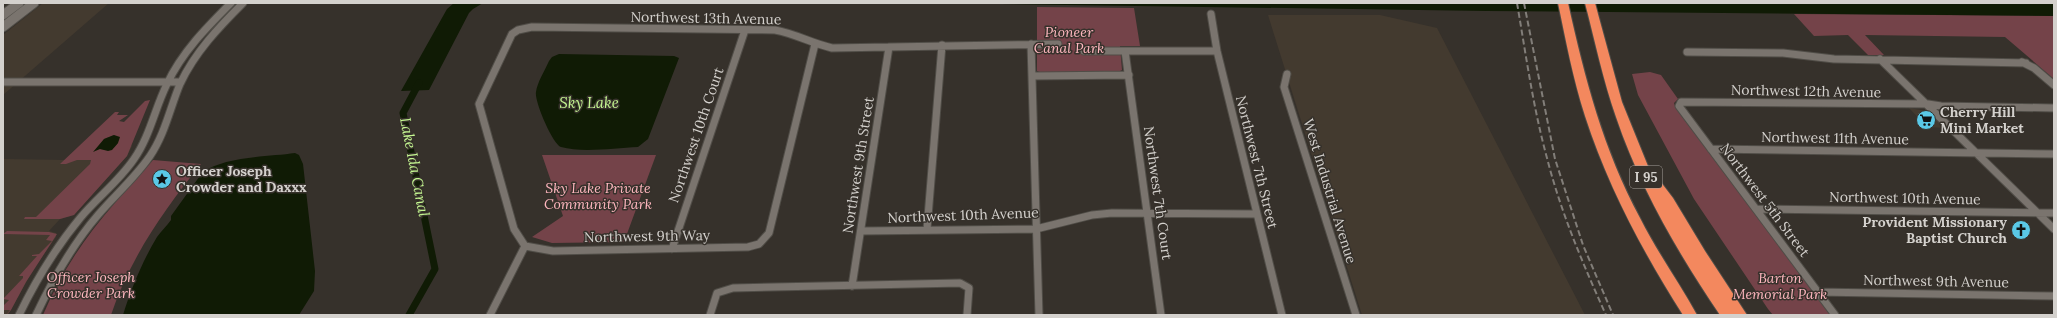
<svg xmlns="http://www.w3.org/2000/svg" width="2057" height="318" font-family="Lora,serif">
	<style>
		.built { fill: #433a2f }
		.green { fill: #744349; fill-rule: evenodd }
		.water { fill: #101b05 }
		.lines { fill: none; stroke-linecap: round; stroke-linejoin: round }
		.canal { stroke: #101b05; stroke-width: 7 }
		.street-casing { stroke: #504d47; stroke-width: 9 }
		.secondary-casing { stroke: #504d47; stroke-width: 11 }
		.highway-casing { stroke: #504d47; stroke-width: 2 }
		.street { stroke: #7a746e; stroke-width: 7 }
		.secondary { stroke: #7a746e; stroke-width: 9 }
		.highway { fill: #f3885e; fill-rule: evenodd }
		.rail { stroke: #827e79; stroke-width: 2; stroke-dasharray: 6 3; stroke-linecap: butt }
		.labels { text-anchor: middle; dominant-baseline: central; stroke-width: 3; stroke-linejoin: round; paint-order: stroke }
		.shield { fill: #36312b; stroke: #a5a19c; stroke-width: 1 }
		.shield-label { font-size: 13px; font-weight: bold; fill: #d4d1cd }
		.street-label { font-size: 14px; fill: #d4d1cd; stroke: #36312b }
		.park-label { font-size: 14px; font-style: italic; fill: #ffb7bf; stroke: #36312b }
		.poi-label { font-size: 14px; font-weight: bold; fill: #d4d1cd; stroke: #36312b; text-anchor: start }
		.water-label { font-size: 15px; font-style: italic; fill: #c4f691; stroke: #36312b }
	</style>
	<rect width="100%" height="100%" fill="#36312b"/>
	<path class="built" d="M43,3H109L3,95V35Z
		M1268,15H1380L1437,28L1585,315H1362Z
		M1909,108L1927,111L1945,128L1927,127Z
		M102,125L132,146L127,156L74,215L60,219L49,231L56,233V237L34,268L8,315H3V159L67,160Z"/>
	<path class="green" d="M1037,7L1134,8L1140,46H1120L1122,70L1118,72L1042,73L1037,71Z
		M1794,14L2054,16V79L2005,37L1865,35L1884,55H1868L1848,35L1814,36Z
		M1650,72L1661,75L1678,99L1674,103L1675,106L1830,315H1773L1768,309L1694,199L1638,95L1632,74Z
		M150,100L127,156L74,215L60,219H24L25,217H36L90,164L91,160H77L66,164H60L115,112H119L117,115H128L119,121L124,122L145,101ZM114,135L118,143C112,151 109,150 100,149L104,139Z
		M542,155H656L624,242L552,243L532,237L563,216Z
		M153,160L201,164C164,210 130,258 111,315H43C60,274 85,237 114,204C126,189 141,175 153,160Z
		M7,231L49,232L57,234L26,282L11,310L6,315L10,310H3V306L9,300L3,299L23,278V276H16H19L37,256H32V255L39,254L52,241L46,240L50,235L3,234Z"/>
	<path class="water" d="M454,3H483L473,9L469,13L429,90L401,91L447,9Z
		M935,3H2054V16L1486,11Z
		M559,54L674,56L679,58L648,139L638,147C615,148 582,153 561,147C553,145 534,101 536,92C537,83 545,70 549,61L552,57Z
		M114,135L120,137L118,143L112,150L108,151L100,149L93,152L104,139Z
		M295,153L299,155L303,164L315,271L314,291L299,315H123C131,289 143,260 157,237C161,231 167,226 171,220V216L202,173C224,156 268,157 295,153Z"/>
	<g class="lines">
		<path class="canal" d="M409,315L435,269L403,113L419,83"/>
		<defs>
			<path id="street" d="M1211,14L1217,51L1282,315
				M1031,44L1039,315
				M1084,51H1217
				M1125,51L1161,315
				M1687,52L1783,53L1834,59L2026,63
				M1880,59L2054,229
				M2022,62L2034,68L2054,85
				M1287,74L1284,87L1356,315
				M1033,76L1129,75
				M3,82H181
				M1711,149L2054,154
				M1756,209L2054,213
				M927,229L942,45
				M861,231L1036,229L1092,215L1112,213L1256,214
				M525,246L553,251L748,247L759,244L769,233L815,44
				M672,249L745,30
				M852,286L889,47
				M1818,292L2054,296
				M19,315C36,280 56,247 81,217C98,197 119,181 134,159C150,136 155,108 167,84C182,52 207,27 231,3
				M36,315C53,279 72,245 98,215C115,195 135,178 150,156C165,134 170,108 180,84C195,52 219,27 243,3
				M490,315L525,246L514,229L479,104L512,34L518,30L532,27L775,30C796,34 811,43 832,48L1058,44
				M710,315L717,293L733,288L960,283L969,288L967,315
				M1835,315L1679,106L1681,102L1928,104L1941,106L2054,108"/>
			<path id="secondary" d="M3,15L19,3
				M3,27L34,3"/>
			<path id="highway" d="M1558,3H1568C1585,79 1603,149 1640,218C1657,252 1679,282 1697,315H1683C1643,252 1608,187 1585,116C1573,79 1566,41 1558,3Z
				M1585,3H1595L1622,102L1652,176L1657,177L1673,198L1705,251L1747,315H1720C1678,253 1640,188 1616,117C1603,80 1595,41 1585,3Z"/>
		</defs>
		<use href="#street" class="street-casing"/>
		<use href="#secondary" class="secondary-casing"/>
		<use href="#highway" class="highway-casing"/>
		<use href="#street" class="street"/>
		<use href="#secondary" class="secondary"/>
		<use href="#highway" class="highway"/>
		<path class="rail" d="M1517,3C1526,55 1533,107 1547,158C1561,213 1583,264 1606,315
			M1524,3L1555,159L1583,245L1613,315"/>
	</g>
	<defs>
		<symbol id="supermarket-disc" viewBox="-11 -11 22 22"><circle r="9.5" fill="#5ac8e6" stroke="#36312b"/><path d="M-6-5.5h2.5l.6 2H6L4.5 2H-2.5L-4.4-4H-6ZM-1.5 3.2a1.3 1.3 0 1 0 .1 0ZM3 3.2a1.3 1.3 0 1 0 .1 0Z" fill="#111"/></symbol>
		<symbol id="sight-disc" viewBox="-11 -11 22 22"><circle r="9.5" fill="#5ac8e6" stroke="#36312b"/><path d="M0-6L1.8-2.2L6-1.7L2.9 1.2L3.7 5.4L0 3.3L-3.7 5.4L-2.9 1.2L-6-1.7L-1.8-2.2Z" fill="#111"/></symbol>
		<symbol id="church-disc" viewBox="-11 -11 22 22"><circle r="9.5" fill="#5ac8e6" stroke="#36312b"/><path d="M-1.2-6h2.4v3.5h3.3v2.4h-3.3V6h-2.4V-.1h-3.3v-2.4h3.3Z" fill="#111"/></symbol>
	</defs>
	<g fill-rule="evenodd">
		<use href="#supermarket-disc" x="1915" y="109" width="22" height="22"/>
		<use href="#sight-disc" x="151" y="168" width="22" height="22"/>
		<use href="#church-disc" x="2010" y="219" width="22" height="22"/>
	</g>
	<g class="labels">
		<rect class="shield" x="1630" y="166" width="32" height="22" rx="3"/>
		<g class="shield-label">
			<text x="1646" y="177">I 95</text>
		</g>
		<g class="street-label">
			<text transform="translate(706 18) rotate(1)">Northwest 13th Avenue</text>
			<text transform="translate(1806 91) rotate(1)">Northwest 12th Avenue</text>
			<text transform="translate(696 135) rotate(-71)">Northwest 10th Court</text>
			<text transform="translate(1835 138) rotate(1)">Northwest 11th Avenue</text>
			<text transform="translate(1257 162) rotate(76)">Northwest 7th Street</text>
			<text transform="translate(858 165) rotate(-81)">Northwest 9th Street</text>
			<text transform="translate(1330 191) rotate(73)">West Industrial Avenue</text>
			<text transform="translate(1158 193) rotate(82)">Northwest 7th Court</text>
			<text transform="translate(1905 198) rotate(1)">Northwest 10th Avenue</text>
			<text transform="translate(1765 200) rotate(53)">Northwest 5th Street</text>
			<text transform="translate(963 215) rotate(-2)">Northwest 10th Avenue</text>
			<text transform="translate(647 236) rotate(-1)">Northwest 9th Way</text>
			<text transform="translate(1936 281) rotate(1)">Northwest 9th Avenue</text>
		</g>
		<g class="park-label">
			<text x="1069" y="32">Pioneer<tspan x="1069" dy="16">Canal Park</tspan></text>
			<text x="598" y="188">Sky Lake Private<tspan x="598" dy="16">Community Park</tspan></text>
			<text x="91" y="277">Officer Joseph<tspan x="91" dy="16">Crowder Park</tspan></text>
			<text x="1780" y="278">Barton<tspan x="1780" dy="16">Memorial Park</tspan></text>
		</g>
		<g class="poi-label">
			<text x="1940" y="112">Cherry Hill<tspan x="1940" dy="16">Mini Market</tspan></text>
			<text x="176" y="171">Officer Joseph<tspan x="176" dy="16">Crowder and Daxxx</tspan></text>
			<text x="2007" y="222" text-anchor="end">Provident Missionary<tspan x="2007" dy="16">Baptist Church</tspan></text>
		</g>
		<g class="water-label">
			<text x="589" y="102">Sky Lake</text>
			<text transform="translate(415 167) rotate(79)">Lake Ida Canal</text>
		</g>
	</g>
	<rect width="2057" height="318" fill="none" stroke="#d4d1cd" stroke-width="8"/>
</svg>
